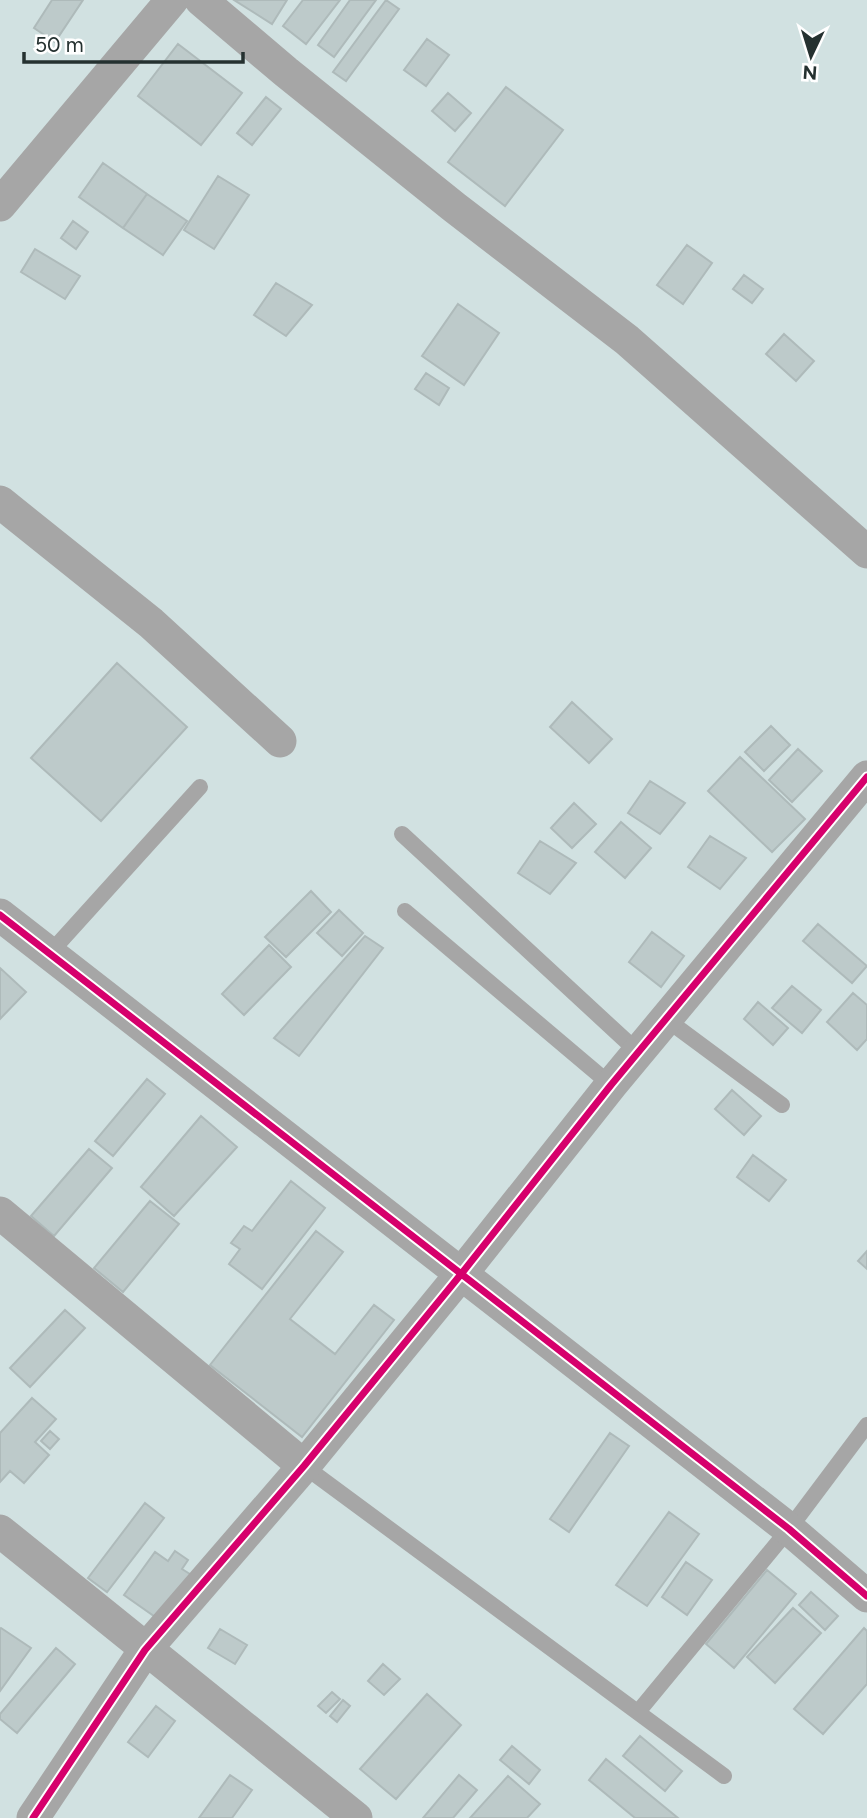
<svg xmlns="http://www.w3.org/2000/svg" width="867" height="1818" font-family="Figtree,sans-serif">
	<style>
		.building { fill: #bdcaca; stroke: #aebaba; stroke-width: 2 }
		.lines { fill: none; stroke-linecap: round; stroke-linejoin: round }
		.service { stroke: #a6a6a6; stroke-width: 16 }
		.minor { stroke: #a6a6a6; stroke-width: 33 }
		.cycleway-casing { stroke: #fff; stroke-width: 11 }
		.cycleway { stroke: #d6006c; stroke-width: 7 }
	</style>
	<rect width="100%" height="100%" fill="#d1e1e1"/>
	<path class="building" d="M52,0H83L55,42L34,28Z
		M234,0H287L272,24Z
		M303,0H340L306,44L283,26Z
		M350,0H376L334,57L318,45Z
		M386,0L399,9L346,81L333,72Z
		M427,39L449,55L426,86L404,70Z
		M178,44L242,93L201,145L138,96Z
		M506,87L563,130L505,206L448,162Z
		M448,93L471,113L455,131L432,111Z
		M266,97L281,109L252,145L237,133Z
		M103,163L147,194L123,228L79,197Z
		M218,176L249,195L214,249L184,230Z
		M147,194L187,221L163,255L123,228Z
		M73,221L88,232L76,249L61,238Z
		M687,245L712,263L683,304L657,285Z
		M35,249L80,276L65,299L21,272Z
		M744,275L763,289L752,303L733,289Z
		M276,283L312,305L286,336L254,315Z
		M458,304L499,333L464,385L422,356Z
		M784,334L814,361L796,381L766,354Z
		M426,373L449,388L439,405L415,389Z
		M117,663L187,727L101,821L31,758Z
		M572,702L612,739L589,763L550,727Z
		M771,726L790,745L764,771L745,752Z
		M798,749L822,771L792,802L769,780Z
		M740,757L805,819L772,852L708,791Z
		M650,781L685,803L660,834L628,813Z
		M574,803L596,824L572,848L551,828Z
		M621,822L651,848L625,878L595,852Z
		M710,836L746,858L720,889L688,867Z
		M540,841L576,863L550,894L518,873Z
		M311,891L331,912L286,957L265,937Z
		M339,910L363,933L342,956L317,933Z
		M818,924L867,966L852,983L803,941Z
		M652,932L684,956L661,987L629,962Z
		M365,936L383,948L299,1056L274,1038Z
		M269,945L291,967L244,1015L222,994Z
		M0,968L26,992L0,1019Z
		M792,986L821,1010L802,1033L772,1008Z
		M853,993L867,1005V1039L857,1050L827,1022Z
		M758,1002L788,1028L773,1045L744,1019Z
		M147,1079L165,1094L113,1156L95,1141Z
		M732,1090L761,1116L744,1135L715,1109Z
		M201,1116L237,1147L174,1216L141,1187Z
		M89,1149L112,1168L54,1236L31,1216Z
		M753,1155L786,1180L769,1201L737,1177Z
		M291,1181L325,1208L262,1289L229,1264L240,1249L231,1243L244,1226L252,1231Z
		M150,1201L179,1224L123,1292L94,1268Z
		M316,1231L343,1252L290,1319L335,1354L374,1305L394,1320L302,1437L210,1365Z
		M867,1251V1269L858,1261Z
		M65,1310L85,1328L30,1387L10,1368Z
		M32,1398L56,1419L35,1442L49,1455L24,1483L10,1471L0,1482V1433Z
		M50,1431L59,1439L50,1449L41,1441Z
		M610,1433L629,1446L569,1532L550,1519Z
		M145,1503L164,1518L107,1592L88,1578Z
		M669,1512L699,1534L647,1606L616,1585Z
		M175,1551L188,1560L182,1569L193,1576L161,1621L124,1595L155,1552L168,1561Z
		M686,1562L712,1580L687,1615L662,1597Z
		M767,1570L796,1594L734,1668L706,1644Z
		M811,1592L838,1616L825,1630L799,1605Z
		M793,1608L821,1633L775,1683L747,1657Z
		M1,1628L31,1648L0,1691V1629Z
		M864,1628L867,1631V1684L823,1734L794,1709Z
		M220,1629L247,1645L235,1664L208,1648Z
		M56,1648L75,1664L17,1733L0,1719V1714Z
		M383,1664L400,1679L384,1695L368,1681Z
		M332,1692L340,1699L326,1713L318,1706Z
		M427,1694L461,1725L396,1799L360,1769Z
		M343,1700L350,1706L337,1722L330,1716Z
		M156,1706L175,1721L148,1757L128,1742Z
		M640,1736L682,1771L665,1791L623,1756Z
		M512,1746L540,1770L529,1784L500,1760Z
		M606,1759L678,1818H635L589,1780Z
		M230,1775L252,1790L232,1818H199Z
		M459,1775L477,1790L453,1818H423Z
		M508,1776L540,1804L527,1818H470Z"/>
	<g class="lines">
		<path class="service" d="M402,834L638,1052
			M405,911L611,1085
			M49,954L200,787
			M666,1019L782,1105
			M304,1466L724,1776
			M638,1712L789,1529L867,1425"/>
		<path class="minor" d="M201,0L286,72L454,207L627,340L867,552
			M0,205L172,0
			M0,502L151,623L280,741
			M0,915L789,1529L867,1596
			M0,1213L304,1466
			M0,1531L356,1818
			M33,1818L145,1650L304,1466L462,1273L611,1085L867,777"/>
		<defs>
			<path id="cycleway" d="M0,915L789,1529L867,1596
				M33,1818L145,1650L304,1466L462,1273L611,1085L867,777"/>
		</defs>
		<use href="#cycleway" class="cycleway-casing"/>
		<use href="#cycleway" class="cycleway"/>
	</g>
	<g transform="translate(811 56) rotate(184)" stroke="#ffffff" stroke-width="5" paint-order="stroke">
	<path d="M0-5L12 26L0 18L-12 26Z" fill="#253130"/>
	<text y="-10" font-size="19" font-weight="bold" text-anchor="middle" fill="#253130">N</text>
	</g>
	<path d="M24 52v10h219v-10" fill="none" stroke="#253130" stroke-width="3.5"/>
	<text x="35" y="52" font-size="21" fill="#253130" stroke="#ffffff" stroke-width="5" paint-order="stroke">50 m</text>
</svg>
